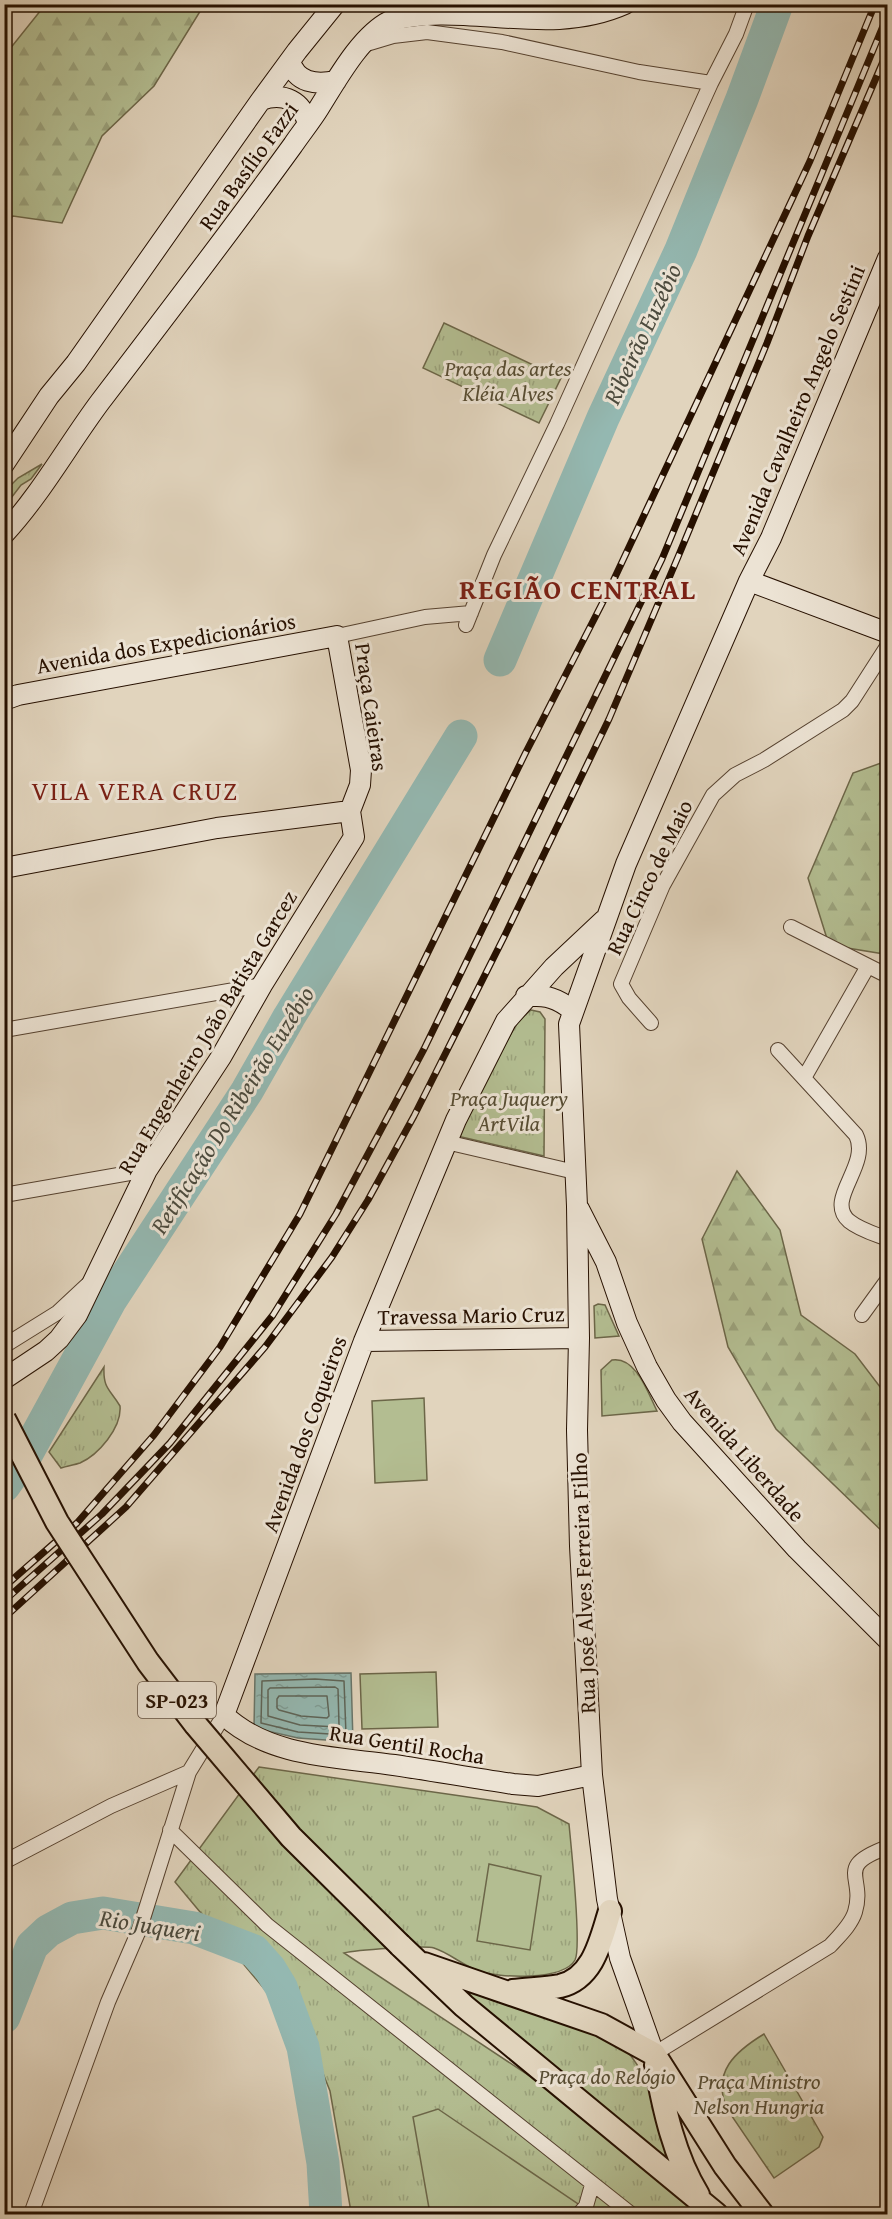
<svg xmlns="http://www.w3.org/2000/svg" width="892" height="2219" font-family="'Gentium Book Plus',serif">
	<style>
		.grass { fill: url(#grass-tufts); stroke: #6c6648; stroke-width: 1.5 }
		.forest { fill: url(#forest-firs); stroke: #6c6648; stroke-width: 1.5 }
		.garden { fill: #b3bd91; stroke: #6c6648; stroke-width: 1.5 }
		.water { fill: url(#water-ripples); stroke: #68756a; stroke-width: 1.5 }
		.lines { fill: none; stroke-linecap: round; stroke-linejoin: round }
		.shore { stroke: #5d6458; stroke-width: 1.5 }
		.river { stroke: #94b8b1; stroke-width: 33 }
		.street-casing { stroke: #55412f; stroke-width: 16 }
		.secondary-casing { stroke: #261000; stroke-width: 22 }
		.primary-casing { stroke: #261000; stroke-width: 26 }
		.street { stroke: #ece3d4; stroke-width: 14 }
		.secondary { stroke: #ece3d4; stroke-width: 20 }
		.primary { stroke: #e1d4bd; stroke-width: 22 }
		.rail-casing { stroke: #261000; stroke-width: 7 }
		.rail { stroke: #ece3d4; stroke-width: 4.5; stroke-dasharray: 14; stroke-linecap: butt }
		.primary-bridge-casing { stroke: #261000; stroke-width: 26; stroke-linecap: butt }
		.primary-bridge { stroke: #e1d4bd; stroke-width: 22 }
		.labels { text-anchor: middle; dominant-baseline: central; stroke-width: 6; stroke-linejoin: round; paint-order: stroke }
		.shield { fill: #ece3d4; stroke: #614f40; stroke-width: 1.5 }
		.shield-label { font-size: 21px; font-weight: bold; fill: #261000 }
		.street-label { font-size: 22px; fill: #261000; stroke: #ece3d4 }
		.park-label { font-size: 22px; font-style: italic; fill: #574d33; stroke: #ece3d4 }
		.water-label { font-size: 24px; font-style: italic; fill: #4c4b3e; stroke: #ece3d4 }
		.quarter-label { font-size: 26px; letter-spacing: 1.5px; fill: #7a1f14; stroke: #ece3d4 }
		.district-label { font-size: 28px; font-weight: bold; letter-spacing: 1.5px; fill: #7a1f14; stroke: #ece3d4 }
	</style>
	<defs>
		<pattern id="grass-tufts" width="24" height="20" patternUnits="userSpaceOnUse" patternTransform="scale(1.5)"><rect width="24" height="20" fill="#b3bd91"/><path d="M3 7l-1-3M5 7V3M7 7l1-3M15 17l-1-3M17 17v-4M19 17l1-3" fill="none" stroke="#9aa17b"/></pattern>
		<pattern id="forest-firs" width="22" height="20" patternUnits="userSpaceOnUse" patternTransform="scale(1.5)"><rect width="22" height="20" fill="#b3bd91"/><path d="M5 1l3.5 6h-7zM16 11l3.5 6h-7z" fill="#9aa17b"/></pattern>
		<pattern id="water-ripples" width="26" height="14" patternUnits="userSpaceOnUse" patternTransform="scale(1.5)"><rect width="26" height="14" fill="#94b8b1"/><path d="M2 4q2-2 4 0t4 0M15 11q2-2 4 0t4 0" fill="none" stroke="#7f9d96"/></pattern>
	</defs>
	<rect width="100%" height="100%" fill="#e1d4bd"/>
	<filter id="stains"><feTurbulence type="fractalNoise" baseFrequency=".00333" numOctaves="4"/><feColorMatrix values="0 0 0 0 .2 0 0 0 0 .09 0 0 0 0 .02 0 0 0 .5 -.17"/></filter>
	<radialGradient id="worn" r=".72"><stop offset=".6" stop-color="#630" stop-opacity="0"/><stop offset="1" stop-color="#630" stop-opacity=".3"/></radialGradient>
	<path class="grass" d="M444,323L561,378L539,423L423,368Z
		M42,464L31,479L21,485L5,506V491L18,478Z
		M531,1010L540,1012L545,1019L544,1156L453,1135L519,1020Z
		M598,1304L605,1305L619,1336L595,1338L594,1306Z
		M612,1360C636,1356 648,1393 657,1411L602,1416L601,1370Z
		M104,1367C103,1389 110,1389 120,1406C122,1428 98,1455 80,1463C74,1465 67,1466 61,1468L49,1452Z
		M259,1767L537,1807L569,1824C571,1846 582,1947 575,1960C563,1981 498,1978 479,1971C463,1966 450,1953 434,1948C425,1945 355,1950 344,1953L596,2120L705,2214H349L350,2206L330,2091L312,2046L175,1882Z
		M469,1991C503,2002 611,2031 631,2056C653,2084 659,2126 667,2160L468,1998Z
		M764,2034L823,2137L819,2147L774,2178L727,2109C711,2072 736,2051 764,2034Z"/>
	<path class="forest" d="M45,5H204L154,86L102,136L62,223L13,216L5,223V55Z
		M881,763L887,764V956L884,954L829,945L808,878L853,773Z
		M737,1171L780,1230L801,1315L855,1354L887,1396V1536L776,1429L728,1347L702,1239Z"/>
	<path class="garden" d="M424,1398L427,1480L375,1483L372,1401Z
		M436,1672L438,1727L362,1729L360,1674Z
		M489,1864L541,1876L530,1950L477,1941Z
		M438,2109L581,2206L565,2214H430L413,2117Z"/>
	<path class="water" d="M351,1673L353,1742L298,1738L254,1728L255,1674Z"/>
	<g class="lines">
		<path class="shore" d="M315,1679L344,1681L346,1735L298,1732L261,1723L262,1681Z
			M335,1687L338,1689L339,1725L337,1727L300,1725L268,1716V1690L270,1688Z
			M279,1696H327L329,1716L327,1718L301,1716L279,1710L277,1708V1699Z"/>
		<path class="river" d="M500,660L603,418L681,250L742,99L777,4
			M4,1486L26,1455L110,1301L247,1091L289,1017L461,736
			M4,2017L32,1946L48,1931L72,1918L103,1913L194,1928L254,1951L270,1969L281,1987L303,2047L323,2163L326,2214"/>
		<defs>
			<path id="street" d="M4,9L10,4
				M363,45L393,36L427,32L502,42L639,72L711,83
				M466,625L494,555L557,424L711,83L736,34L747,4
				M337,636L425,617L471,613
				M791,927L888,976
				M651,1023L629,998L621,984L663,885L713,795L735,775L764,760L843,710L852,701L888,645
				M4,1030L262,985
				M778,1050L856,1135C871,1166 824,1199 849,1221C860,1230 875,1234 888,1239
				M804,1078L868,966
				M446,1142L575,1172
				M4,1195L147,1170
				M862,1315L888,1279
				M4,1346L57,1313L87,1285
				M170,1830L267,1925L631,2214
				M4,1862L111,1806L189,1772
				M654,2054L830,1946C839,1936 851,1925 855,1912C866,1876 833,1867 888,1847
				M31,2214L108,2002L140,1928L189,1772L224,1715
				M579,2214L586,2206L592,2185"/>
			<path id="secondary" d="M290,61C296,83 316,85 336,81
				M261,100C284,92 302,101 308,124
				M4,464L49,396L76,363L261,100L297,51L335,4
				M4,534C41,494 68,445 100,402C165,317 230,232 293,145C301,133 311,121 319,108C336,81 361,35 390,21C463,0 547,39 625,4
				M749,581L888,633
				M4,700L18,695L337,636L361,770L360,785L350,811
				M4,868L217,828L350,811
				M526,996C546,995 558,998 573,1011
				M579,1209L606,1262L627,1323L647,1367L666,1400L682,1422L797,1549L888,1640
				M364,1341L579,1338
				M4,1379L46,1351L59,1339L77,1315L147,1170L221,1057L262,985L354,837L350,811
				M592,1775L538,1786L513,1784C473,1778 434,1771 394,1765C337,1757 268,1757 224,1715L364,1341L456,1120L506,1021L554,967L604,920
				M654,2054L620,1958L607,1899L592,1775L580,1546L577,1430L579,1338L577,1206L569,1024L626,864L749,581L771,538L888,258"/>
			<path id="primary" d="M400,1945L464,2006L716,2214
				M424,1964L601,2025L654,2054
				M513,1991C528,1989 545,1989 560,1986C594,1978 601,1939 610,1911
				M654,2054L725,2166L762,2214
				M656,2065C664,2109 674,2156 698,2195"/>
		</defs>
		<use href="#street" class="street-casing"/>
		<use href="#secondary" class="secondary-casing"/>
		<use href="#primary" class="primary-casing"/>
		<use href="#street" class="street"/>
		<use href="#secondary" class="secondary"/>
		<use href="#primary" class="primary"/>
		<defs>
			<path id="rail" d="M4,1587L77,1523L154,1435L220,1347L300,1214L525,754L608,592L810,161L875,4
				M4,1601L102,1514L170,1443L273,1315L336,1214L424,1049L662,559L888,14
				M4,1618L126,1507L265,1347L332,1257L368,1200L414,1116L505,935L609,719L678,557L767,343L808,236L888,50"/>
		</defs>
		<use href="#rail" class="rail-casing"/>
		<use href="#rail" class="rail"/>
		<defs>
			<path id="primary-bridge" d="M4,1419L57,1522L148,1662L196,1725L291,1837L400,1945"/>
		</defs>
		<use href="#primary-bridge" class="primary-bridge-casing"/>
		<use href="#primary-bridge" class="primary-bridge"/>
	</g>
	<g class="labels">
		<rect class="shield" x="138" y="1682" width="78" height="36" rx="4.5"/>
		<g class="shield-label">
			<text x="177" y="1700">SP-023</text>
		</g>
		<g class="street-label">
			<text transform="translate(248 166) rotate(-54)">Rua Basílio Fazzi</text>
			<text transform="translate(797 410) rotate(-67)">Avenida Cavalheiro Angelo Sestini</text>
			<text transform="translate(166 643) rotate(-10)">Avenida dos Expedicionários</text>
			<text transform="translate(372 707) rotate(82)">Praça Caieiras</text>
			<text transform="translate(649 877) rotate(-64)">Rua Cinco de Maio</text>
			<text transform="translate(207 1032) rotate(-59)">Rua Engenheiro João Batista Garcez</text>
			<text transform="translate(471 1315) rotate(-1)">Travessa Mario Cruz</text>
			<text transform="translate(304 1434) rotate(-70)">Avenida dos Coqueiros</text>
			<text transform="translate(745 1454) rotate(49)">Avenida Liberdade</text>
			<text transform="translate(583 1583) rotate(-92)">Rua José Alves Ferreira Filho</text>
			<text transform="translate(407 1744) rotate(9)">Rua Gentil Rocha</text>
		</g>
		<g class="park-label">
			<text x="508" y="368">Praça das artes<tspan x="508" dy="25">Kléia Alves</tspan></text>
			<text x="509" y="1098">Praça Juquery<tspan x="509" dy="25">ArtVila</tspan></text>
			<text x="607" y="2076">Praça do Relógio</text>
			<text x="759" y="2081">Praça Ministro<tspan x="759" dy="25">Nelson Hungria</tspan></text>
		</g>
		<g class="water-label">
			<text transform="translate(642 334) rotate(-65)">Ribeirão Euzébio</text>
			<text transform="translate(232 1110) rotate(-58)">Retificação Do Ribeirão Euzébio</text>
			<text transform="translate(150 1925) rotate(9)">Rio Juqueri</text>
		</g>
		<g class="quarter-label">
			<text x="135" y="790">VILA VERA CRUZ</text>
		</g>
		<g class="district-label">
			<text x="578" y="588">REGIÃO CENTRAL</text>
		</g>
	</g>
	<rect width="892" height="2219" fill="none" stroke="#e1d4bd" stroke-width="24"/>
	<rect x="6" y="6" width="880" height="2207" fill="none" stroke="#261000" stroke-width="3"/>
	<rect x="12" y="12" width="868" height="2195" fill="none" stroke="#261000" stroke-width="1.5"/>
	<rect width="100%" height="100%" filter="url(#stains)"/>
	<rect width="100%" height="100%" fill="url(#worn)"/>
</svg>
